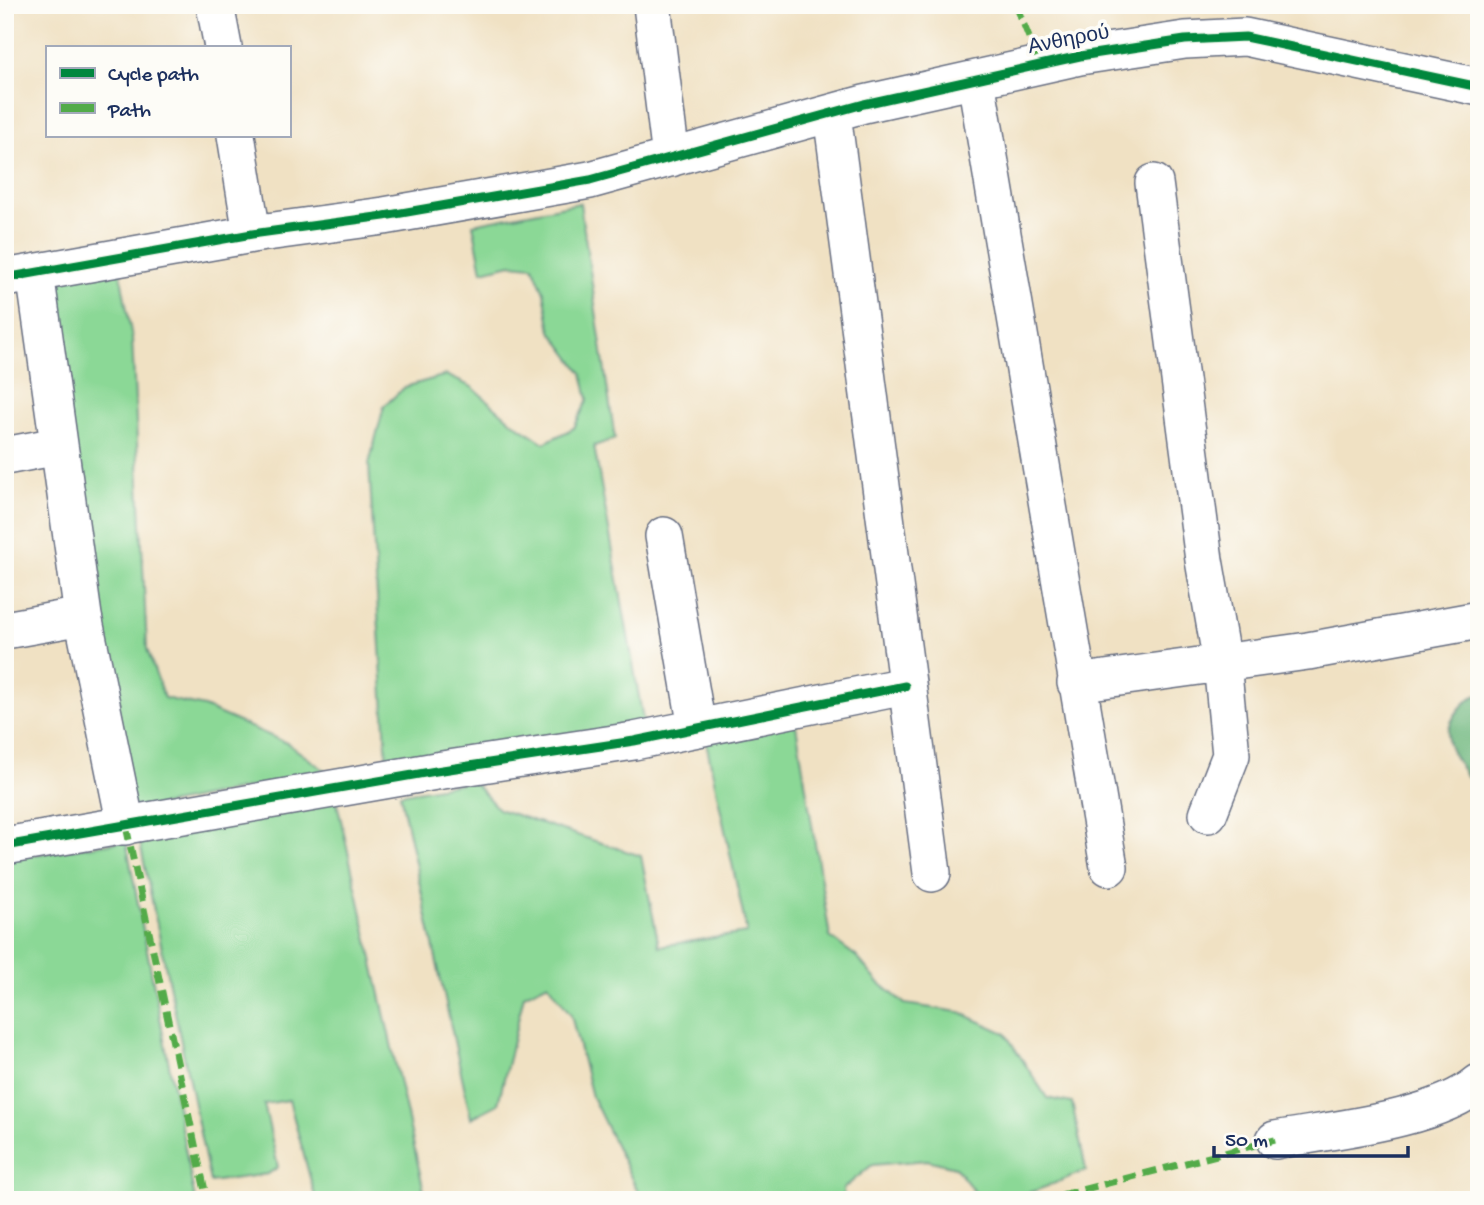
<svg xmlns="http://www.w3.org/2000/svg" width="1484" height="1205" font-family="'Gochi Hand',sans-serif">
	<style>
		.green { fill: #8bd896; stroke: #53847a; stroke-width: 2 }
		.forest { fill: #70b87f; stroke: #46746e; stroke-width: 2 }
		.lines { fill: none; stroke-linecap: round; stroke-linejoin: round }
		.minor-casing { stroke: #666d81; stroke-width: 40 }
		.minor { stroke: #fff; stroke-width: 37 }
		.quiet { stroke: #52ab49; stroke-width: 7; stroke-dasharray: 14 7; stroke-linecap: butt }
		.cycleway-casing { stroke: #fdfcf7; stroke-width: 13 }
		.cycleway { stroke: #00873e; stroke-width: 9 }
		.labels { text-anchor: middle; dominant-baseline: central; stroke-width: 7; stroke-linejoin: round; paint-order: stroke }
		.street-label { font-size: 21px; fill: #1b2f5e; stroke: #fdfcf7 }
	</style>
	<rect width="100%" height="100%" fill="#fdfcf7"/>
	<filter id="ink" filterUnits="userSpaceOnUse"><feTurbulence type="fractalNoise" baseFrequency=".0143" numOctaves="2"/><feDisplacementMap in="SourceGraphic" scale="14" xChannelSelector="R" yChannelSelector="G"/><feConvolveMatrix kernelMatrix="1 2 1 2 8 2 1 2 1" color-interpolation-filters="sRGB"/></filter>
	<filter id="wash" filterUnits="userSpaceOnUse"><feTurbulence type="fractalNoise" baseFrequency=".00686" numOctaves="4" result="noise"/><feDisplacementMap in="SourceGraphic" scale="28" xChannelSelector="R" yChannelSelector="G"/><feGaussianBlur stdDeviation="1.57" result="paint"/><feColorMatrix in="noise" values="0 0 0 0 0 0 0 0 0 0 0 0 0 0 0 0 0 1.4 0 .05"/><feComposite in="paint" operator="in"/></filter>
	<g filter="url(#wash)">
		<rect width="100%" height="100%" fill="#f0e1c3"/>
		<path class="green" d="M580,203L615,439L594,446L644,725L387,762L369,464L384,406L405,387L446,375L472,387L510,420L544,443L574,428L588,399L582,373L551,331L544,292L533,266L511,264L482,271L473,224Z
			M120,271L132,338L147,649L164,698L204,707L287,743L327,772L133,811L103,699L50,278Z
			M795,719L830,937L857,957L877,981L905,1004L959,1012L1005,1033L1047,1098L1072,1103L1086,1170C1052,1185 1019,1200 981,1200L955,1167L927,1160L872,1165L843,1189L844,1200H642L592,1097L571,1015L548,983L524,995L498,1104L471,1118L400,794L473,781L498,809L641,856L659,946L747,933L705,737Z
			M336,798L426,1200H316L289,1100L264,1104L278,1167L268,1174L210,1182L139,838Z
			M126,841L195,1200H5V859Z"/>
		<path class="forest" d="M1479,694V780L1466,776C1461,766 1452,755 1449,745C1443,725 1462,701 1479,694Z"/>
	</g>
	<g filter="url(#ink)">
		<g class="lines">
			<defs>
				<path id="minor" d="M215,5L223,47
					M652,5L671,158
					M976,80L1109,867
					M832,114L932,873
					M236,135L252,234
					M1154,183L1204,560L1222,663L1231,755L1208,814
					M35,273L83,616L126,826
					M5,278L252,234L384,216L590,180L864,104L1080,56L1185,40L1245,37L1479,87
					M5,456L58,446
					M664,536L697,728
					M5,630L83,616
					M1076,683L1308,651L1479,620
					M5,846L436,771L634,741L905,686
					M1275,1140C1332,1130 1436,1120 1479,1083"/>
			</defs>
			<use href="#minor" class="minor-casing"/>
			<use href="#minor" class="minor"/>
			<path class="quiet" d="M1016,5L1040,65
				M126,826L207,1200
				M1042,1200L1275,1140"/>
			<defs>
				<path id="cycleway" d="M5,278L252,234L384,216L590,180L864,104L1080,56L1185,40L1245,37L1479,87
					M5,846L436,771L634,741L905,686"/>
			</defs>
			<use href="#cycleway" class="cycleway-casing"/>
			<use href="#cycleway" class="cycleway"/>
		</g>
	</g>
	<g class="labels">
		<g class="street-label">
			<text transform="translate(1069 42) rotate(-11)">Ανθηρού</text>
		</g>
	</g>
	<rect width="1484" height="1205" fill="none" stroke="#fdfcf7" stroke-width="28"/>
	<rect x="46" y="46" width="245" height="91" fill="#fdfcf7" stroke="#a3aaba" stroke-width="2"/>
	<rect x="60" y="68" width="35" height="10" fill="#00873e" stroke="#a3aaba" stroke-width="2"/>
	<text x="108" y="80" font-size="21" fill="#1b2f5e">Cycle path</text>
	<rect x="60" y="103" width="35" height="10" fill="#52ab49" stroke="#a3aaba" stroke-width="2"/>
	<text x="108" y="116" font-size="21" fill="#1b2f5e">Path</text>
	<path d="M1214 1146v10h194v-10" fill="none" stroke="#1b2f5e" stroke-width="3.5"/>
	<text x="1225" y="1146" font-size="21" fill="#1b2f5e" stroke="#fdfcf7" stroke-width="5" paint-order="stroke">50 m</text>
</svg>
